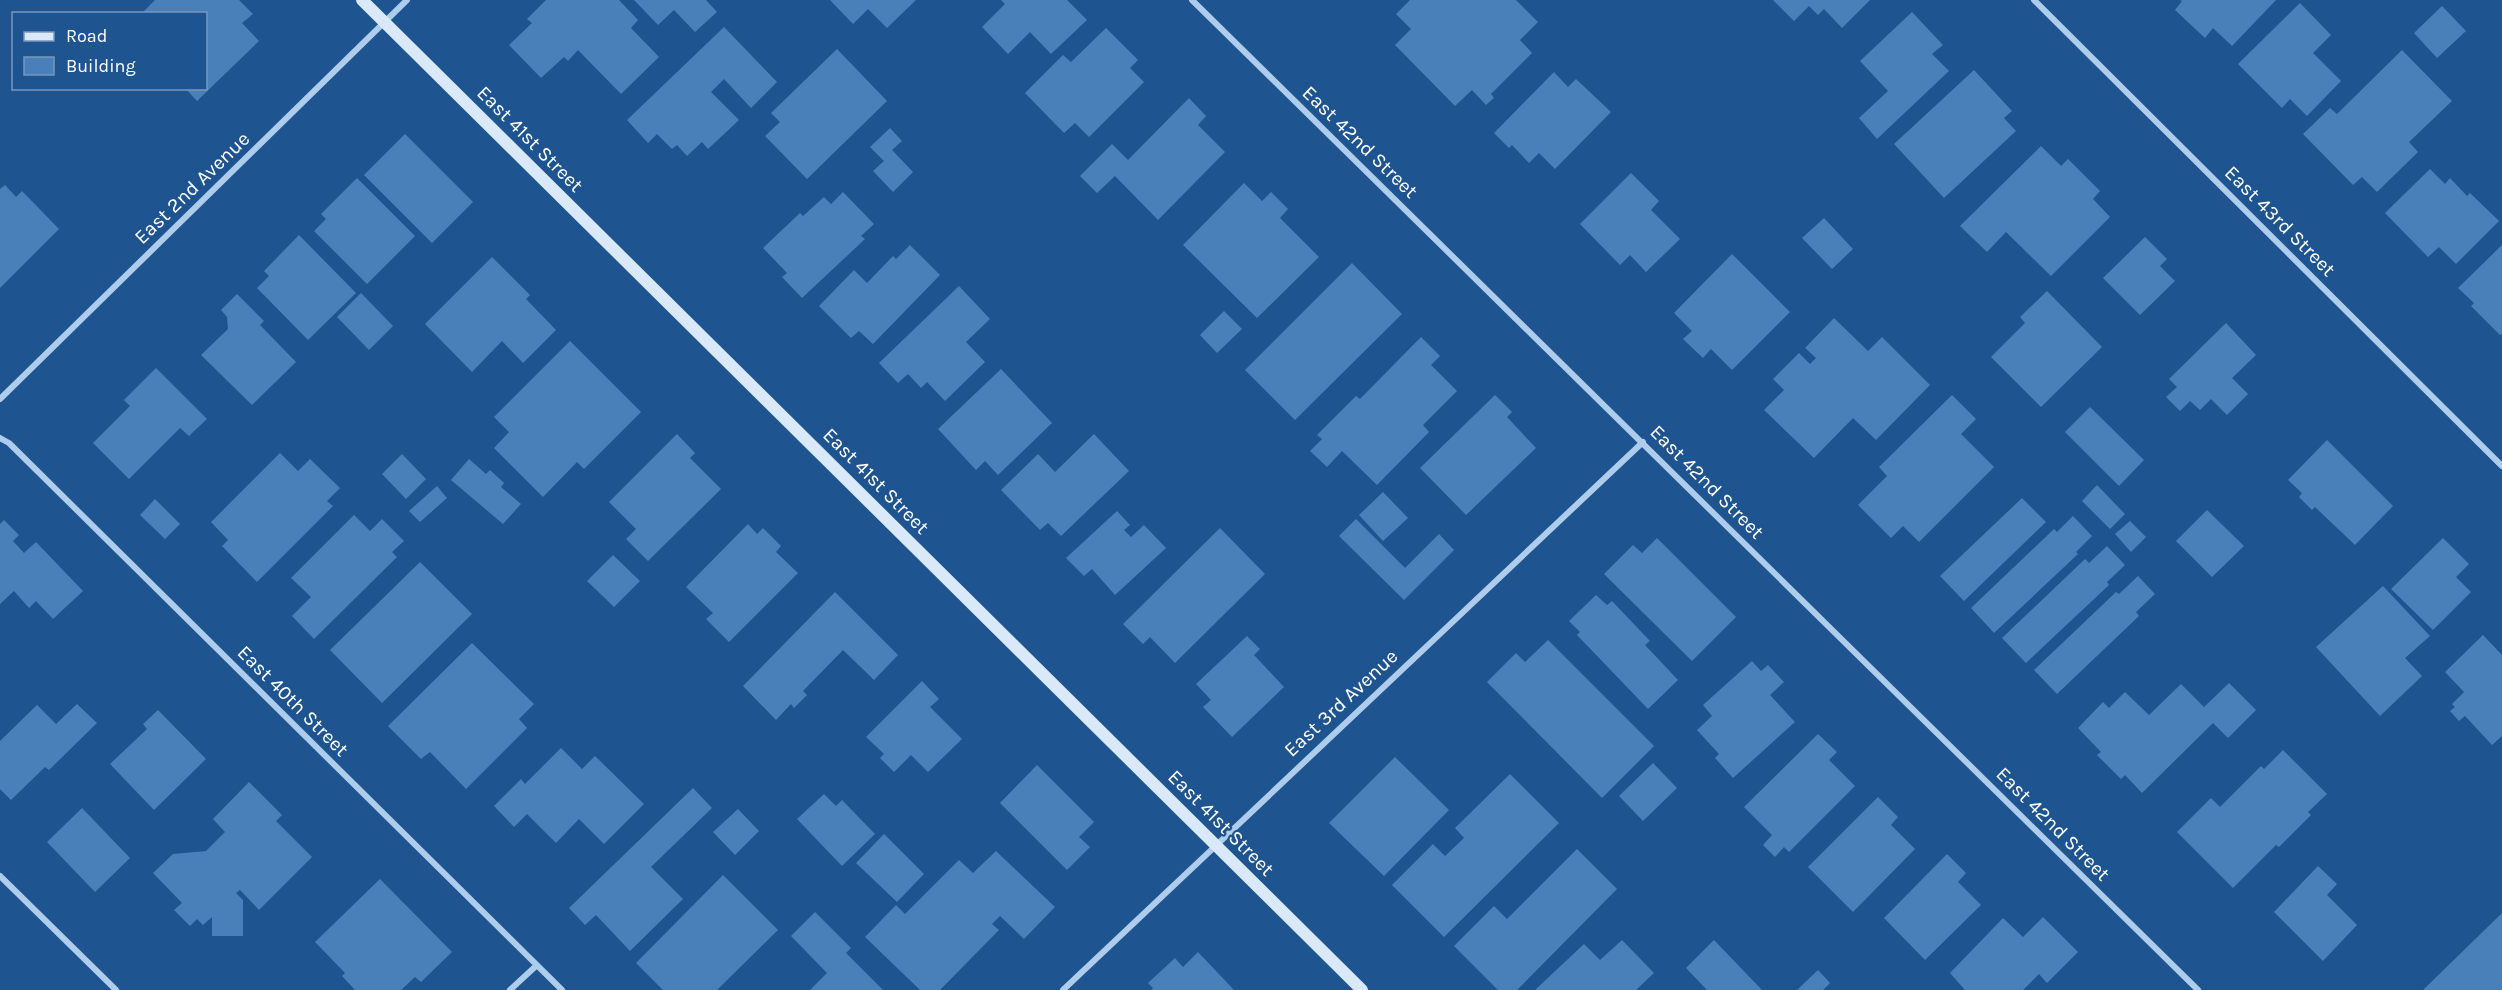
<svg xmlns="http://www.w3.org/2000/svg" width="2502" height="990" font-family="Karla,sans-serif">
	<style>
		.building { fill: #4a80b9 }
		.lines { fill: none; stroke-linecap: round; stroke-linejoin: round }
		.street { stroke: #aecded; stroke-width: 6 }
		.secondary { stroke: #dae9fa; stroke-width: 12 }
		.labels { text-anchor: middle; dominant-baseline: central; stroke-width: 4.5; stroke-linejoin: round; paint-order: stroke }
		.street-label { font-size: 20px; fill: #fff; stroke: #1e5490 }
	</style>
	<rect width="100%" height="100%" fill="#1e5490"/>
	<path class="building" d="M155,0H239L253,14L242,23L259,41L197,101L185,88H206V14H141Z
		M546,0H619L638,20L631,28L659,57L621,94L578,50L568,61L564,57L541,78L509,45L532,23L527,19Z
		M634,0H706L717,12L695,32L674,10L658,25Z
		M830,0H916L887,28L868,9L853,24Z
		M1001,0H1067L1087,20L1051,54L1030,32L1008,54L982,27L1005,4Z
		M1410,0H1516L1538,22L1520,40L1532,53L1491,94L1494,98L1486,105L1472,90L1455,106L1395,45L1411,29L1396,14Z
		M1773,0H1870L1842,28L1824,9L1818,15L1809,6L1794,21Z
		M2180,0H2276L2232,46L2213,28L2205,38L2175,10L2182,1Z
		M2300,3L2331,35L2313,53L2341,81L2307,116L2290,99L2282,108L2238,64Z
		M2442,6L2466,31L2437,58L2414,33Z
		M1912,12L1943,45L1932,54L1949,71L1877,139L1859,118L1888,91L1860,61Z
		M724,27L777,82L751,108L724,79L711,92L739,120L708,149L702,142L687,156L677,145L672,149L657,134L648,143L627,120Z
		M1106,28L1138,60L1130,68L1144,82L1089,137L1075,123L1064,133L1025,93L1063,55L1071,62Z
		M837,49L887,101L807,179L765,136L780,122L771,113Z
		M2402,50L2452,101L2409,142L2418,152L2377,192L2362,177L2353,185L2303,134L2330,108L2337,114Z
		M1974,70L2012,111L2004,118L2016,131L1944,198L1894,144Z
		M1554,72L1568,87L1576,79L1611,112L1555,169L1539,153L1529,163L1512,145L1509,148L1494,133Z
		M1189,98L1206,116L1198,125L1225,152L1158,220L1115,176L1097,193L1080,176L1112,144L1128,160Z
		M890,128L902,141L892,150L913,172L893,192L873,171L884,161L870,147Z
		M405,134L473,202L432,243L364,175Z
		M2041,146L2061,166L2068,159L2100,191L2093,199L2110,217L2051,276L2006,232L1987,252L1960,226Z
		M2430,169L2445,184L2450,178L2467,196L2470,193L2499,221L2456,264L2439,247L2428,257L2385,213Z
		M1631,173L1659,201L1651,210L1680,239L1646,272L1630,255L1620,265L1580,224Z
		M357,178L415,236L367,284L314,231L326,219L321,214Z
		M1244,183L1262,201L1271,192L1288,209L1280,218L1319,257L1257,318L1183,245Z
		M5,185L16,197L22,191L59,229L0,288V189Z
		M843,192L874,224L861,236L865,239L802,298L782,277L787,273L763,248L800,213L803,216L824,197L831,204Z
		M1824,218L1853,249L1832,269L1802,238Z
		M299,235L356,293L308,340L257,288L269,276L264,271Z
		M2145,237L2167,259L2160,266L2175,281L2140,315L2103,278Z
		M910,245L940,275L873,344L859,331L851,338L819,306L854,270L867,283L893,256L896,259Z
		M2502,245V333L2500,335L2471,306L2474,303L2458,288Z
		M1732,254L1790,312L1732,370L1711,349L1703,358L1683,339L1692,331L1674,313Z
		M492,257L530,295L526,299L556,330L523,363L502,341L472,372L425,324Z
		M1352,263L1402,314L1295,420L1245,370Z
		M959,286L990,319L966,342L985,362L945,401L927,382L921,388L908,374L898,383L879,363Z
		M2047,291L2102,347L2041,407L1991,357L2025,323L2020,317Z
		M361,293L393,326L369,350L337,317Z
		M237,294L264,321L260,325L296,362L252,405L201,355L228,329L227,317L221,310Z
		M1224,311L1242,329L1217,353L1200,335Z
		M1834,318L1868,351L1882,337L1930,385L1876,440L1853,418L1814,458L1764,410L1784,390L1773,379L1799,353L1810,364L1816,358L1805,348Z
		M2226,323L2256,355L2232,378L2248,394L2227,415L2211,399L2200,410L2190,401L2180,411L2166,397L2177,387L2169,379Z
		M1421,337L1440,356L1431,365L1457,391L1423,425L1429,432L1377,485L1342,451L1327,467L1310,451L1322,439L1317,435L1356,396L1360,399Z
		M570,341L641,412L584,469L577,462L543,497L494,448L509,432L494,417Z
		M156,368L207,419L189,436L180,428L129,479L93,443L130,406L124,400Z
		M1001,369L1052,423L998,475L985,461L976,470L938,429Z
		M1495,395L1512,412L1507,417L1536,448L1466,515L1420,468Z
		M1952,395L1976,419L1961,434L1994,467L1919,542L1903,526L1891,538L1858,505L1887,476L1879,467Z
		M2090,407L2144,460L2119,486L2065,432Z
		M677,434L695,453L690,458L721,489L648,561L626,539L636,529L609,502Z
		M1094,434L1129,471L1061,536L1048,523L1040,530L1001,490L1038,454L1055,472Z
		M2327,440L2393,506L2355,545L2315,507L2312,510L2299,497L2302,493L2288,480Z
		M280,453L298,471L310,459L340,488L327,501L333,506L257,582L222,546L228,540L211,522Z
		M402,454L426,479L406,499L382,474Z
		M469,459L486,474L490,470L504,483L501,487L521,504L503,524L451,480Z
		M2097,485L2125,514L2110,529L2082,501Z
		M437,486L447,498L420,522L409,511Z
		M1383,492L1408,518L1383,541L1359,515Z
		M2022,498L2046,522L1964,601L1940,576Z
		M155,499L180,524L165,539L140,515Z
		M2207,510L2244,546L2212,577L2176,541Z
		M1117,511L1130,525L1124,530L1131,537L1144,525L1166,548L1115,595L1092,569L1084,576L1066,558Z
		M354,515L370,531L382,519L404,541L392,552L397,557L314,639L292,616L311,597L291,578Z
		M2073,516L2092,536L2076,552L2078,554L1994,633L1971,608L2054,529L2057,532Z
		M1356,519L1405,568L1439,534L1454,550L1404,600L1339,536Z
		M4,520L19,535L13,541L24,553L36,542L83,591L53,619L36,601L29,608L14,591L0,604V524Z
		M2130,521L2146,537L2131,552L2115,534Z
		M748,524L757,534L763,528L781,546L776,552L798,573L729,642L706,619L713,613L686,587Z
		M1220,528L1265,574L1175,663L1150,637L1143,644L1123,624Z
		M1657,538L1736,617L1692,661L1604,574L1633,545L1642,553Z
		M2443,538L2469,564L2456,577L2471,592L2433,630L2391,589Z
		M2107,546L2125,565L2107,582L2109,585L2026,663L2002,638L2085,559L2089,563Z
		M613,555L640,581L614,607L587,581Z
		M420,562L472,614L382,703L330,650Z
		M2138,576L2155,594L2136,612L2139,616L2057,694L2034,670L2116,592L2119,594Z
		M2383,586L2430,636L2405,658L2422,676L2380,716L2316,647Z
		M835,592L898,655L874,680L843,650L803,691L807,695L794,708L791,704L776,720L743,686Z
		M1596,595L1607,605L1612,601L1650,641L1645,645L1678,680L1648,709L1577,635L1580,632L1569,621Z
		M2483,635L2502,655V736L2492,745L2465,716L2459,721L2450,711L2455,707L2452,704L2464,692L2445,672Z
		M1247,636L1260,649L1254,655L1284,687L1232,737L1203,707L1211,700L1196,684Z
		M1548,640L1654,746L1602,798L1487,682L1516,653L1525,662Z
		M472,643L534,704L519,719L527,728L466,789L430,752L421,759L388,726Z
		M1752,661L1761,671L1768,665L1784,682L1770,695L1795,722L1733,778L1715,758L1719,754L1697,730L1712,716L1703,705Z
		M922,681L939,699L930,707L962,739L928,772L911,755L894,772L880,758L884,754L866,737Z
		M2229,683L2256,710L2228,738L2213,723L2142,793L2125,775L2121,779L2097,755L2101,752L2078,728L2103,702L2109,708L2125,692L2149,715L2181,684L2204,707Z
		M77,704L97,723L49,770L45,767L11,800L0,789V741L37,705L56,724Z
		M158,710L206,759L154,810L110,764L147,729L143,724Z
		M1818,734L1837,752L1829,760L1855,786L1789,852L1784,847L1775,857L1763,845L1772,835L1744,807Z
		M561,748L582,769L595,756L644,804L604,844L579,819L556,843L527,814L514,827L494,806L521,779L525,784Z
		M2283,750L2327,794L2308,812L2311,815L2279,847L2276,845L2233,888L2177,832L2211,798L2220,807L2261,766L2264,769Z
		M1395,757L1449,810L1384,876L1329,823Z
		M1653,763L1677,788L1643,821L1619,796Z
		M1037,765L1094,822L1079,837L1090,847L1067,870L1000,803Z
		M1510,774L1559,823L1444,937L1392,885L1433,844L1445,856L1464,838L1455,828Z
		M249,782L282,815L276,821L312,857L259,910L240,890L236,893L243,900V936H212V917L203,925L197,919L190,926L174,910L182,903L153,873L173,854L206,851L225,832L213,819Z
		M693,788L712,808L651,867L683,899L630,951L596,915L585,925L569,908Z
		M824,794L836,806L842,800L875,834L842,866L797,819Z
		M1878,797L1898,817L1891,825L1915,849L1853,912L1808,867Z
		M82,808L130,858L95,892L47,842Z
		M738,809L759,831L735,855L713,832Z
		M884,834L924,874L897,902L856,863Z
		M1577,849L1617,889L1517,990H1498L1454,946L1494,906L1507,919Z
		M996,851L1055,907L1024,939L1000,916L992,924L999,930L940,990H920L865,937L896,905L905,914L959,860L973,873Z
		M1947,854L1966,873L1958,882L1981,905L1925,960L1884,918Z
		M2318,866L2337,884L2327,895L2357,925L2323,961L2274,912Z
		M723,875L778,930L717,990H663L636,963Z
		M380,879L452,952L421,982L415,977L401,990H355L342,976L345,973L315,942Z
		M815,912L851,948L846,953L883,990H810L827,973L791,936Z
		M2502,913V990H2423Z
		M2043,917L2078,952L2047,983L2039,974L2023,990H1965L1950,973L2003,918L2023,937Z
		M1622,940L1654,973L1636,990H1535L1584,944L1600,960Z
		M1714,940L1762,990H1707L1686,968Z
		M1198,952L1234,990H1151L1153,988L1148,983L1175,958L1183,967Z
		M1818,970L1830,983L1823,990H1797Z"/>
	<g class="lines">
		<path class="street" d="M1192,0L2198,990
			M2034,0L2502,466
			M0,399L407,0
			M0,438L9,443L562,990
			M0,876L116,990
			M510,990L537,965
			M1063,990L1643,442"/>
		<path class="secondary" d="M362,0L1362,990"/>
	</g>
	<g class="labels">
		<g class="street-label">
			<text transform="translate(530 139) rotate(45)">East 41st Street</text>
			<text transform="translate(1360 142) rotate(44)">East 42nd Street</text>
			<text transform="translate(192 188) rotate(-44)">East 2nd Avenue</text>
			<text transform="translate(2280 221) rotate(45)">East 43rd Street</text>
			<text transform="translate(876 481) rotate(45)">East 41st Street</text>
			<text transform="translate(1707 482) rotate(45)">East 42nd Street</text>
			<text transform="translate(293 701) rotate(45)">East 40th Street</text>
			<text transform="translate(1341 703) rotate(-43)">East 3rd Avenue</text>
			<text transform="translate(1221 823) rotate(45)">East 41st Street</text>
			<text transform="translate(2053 824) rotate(45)">East 42nd Street</text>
		</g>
	</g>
	<rect x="12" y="12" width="195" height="78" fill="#1e5490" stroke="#7898bc" stroke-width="1.5"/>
	<rect x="24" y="32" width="30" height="9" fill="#dae9fa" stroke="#7898bc" stroke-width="1.5"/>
	<text x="66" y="42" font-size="18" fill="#ffffff">Road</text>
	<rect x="24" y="57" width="30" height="18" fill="#4a80b9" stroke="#7898bc" stroke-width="1.5"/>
	<text x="66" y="72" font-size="18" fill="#ffffff">Building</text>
</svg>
